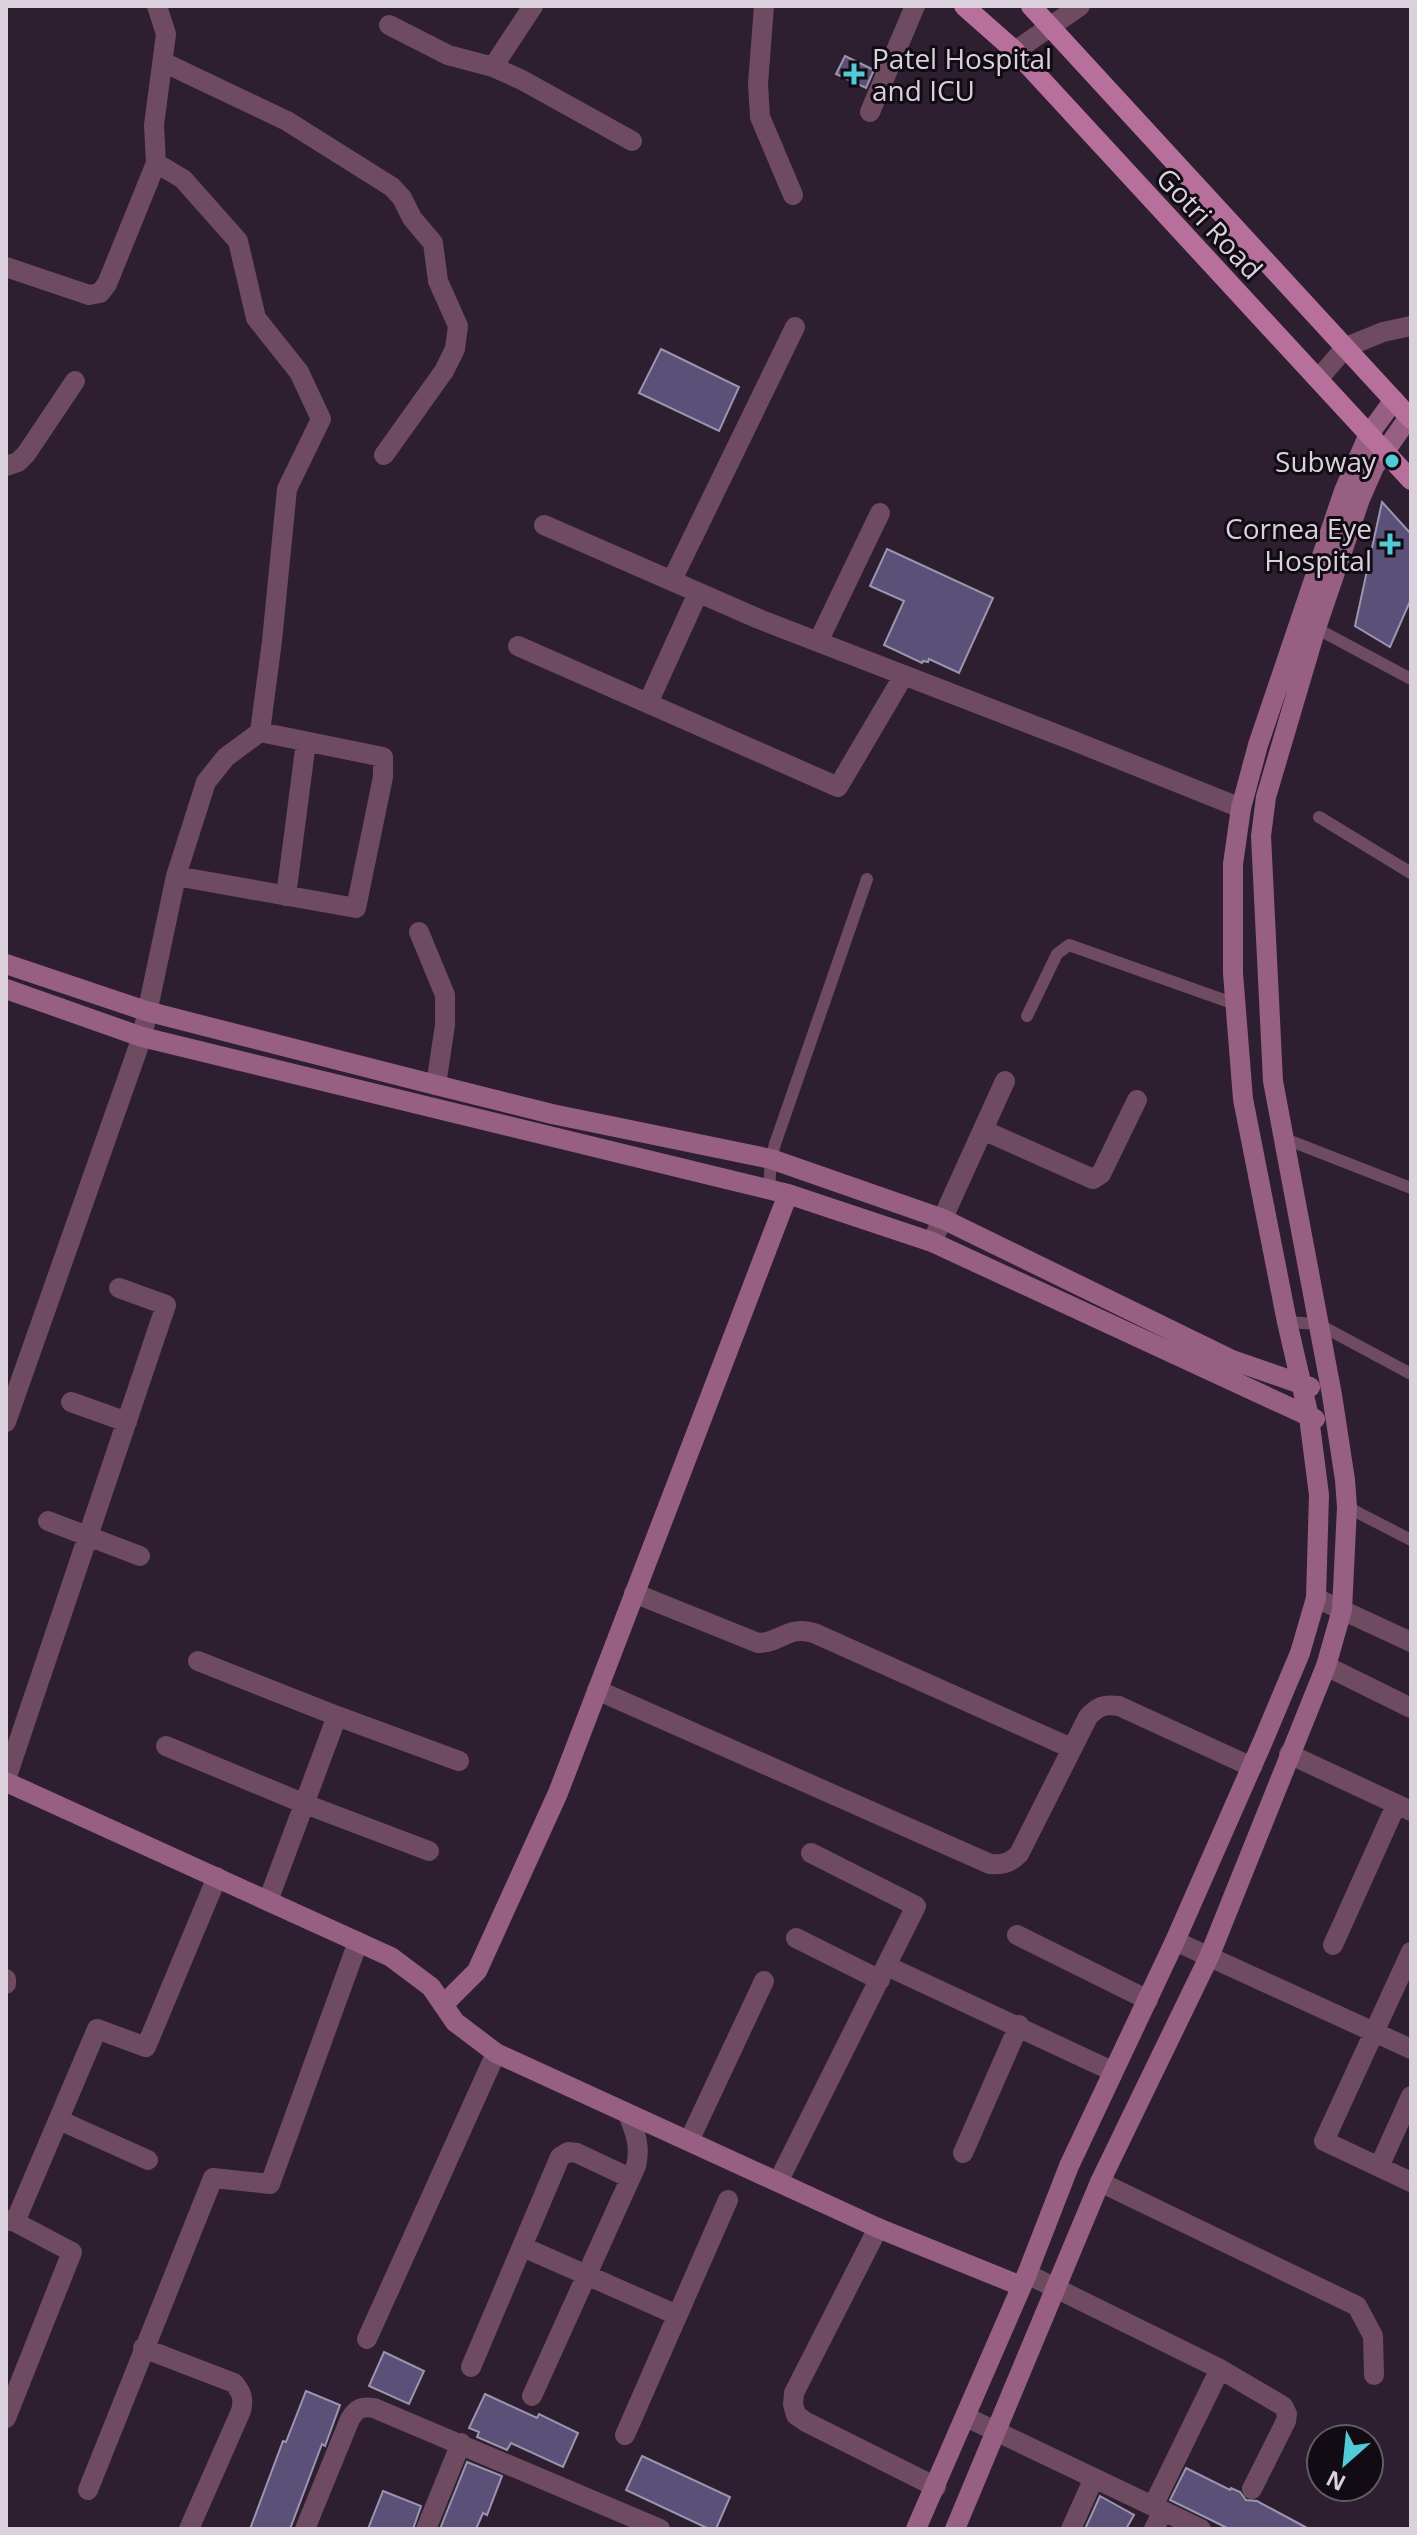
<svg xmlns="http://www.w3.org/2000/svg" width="1417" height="2535" font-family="'Open Sans',sans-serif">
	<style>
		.building { fill: #5b5077; stroke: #9c95af; stroke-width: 2 }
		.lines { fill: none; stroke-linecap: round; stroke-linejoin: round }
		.lane { stroke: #6e4b60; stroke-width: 12 }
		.street { stroke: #6e4b60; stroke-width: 20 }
		.secondary { stroke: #976082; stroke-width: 20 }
		.primary { stroke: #b7709c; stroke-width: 20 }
		.poi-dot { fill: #52cbd9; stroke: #110b13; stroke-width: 3 }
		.labels { text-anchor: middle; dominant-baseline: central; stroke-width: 6; stroke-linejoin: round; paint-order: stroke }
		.poi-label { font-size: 28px; fill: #dbd1dd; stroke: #110b13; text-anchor: end }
		.street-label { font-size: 28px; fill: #dbd1dd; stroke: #110b13 }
	</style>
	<rect width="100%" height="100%" fill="#2d1e30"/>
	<path class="building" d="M845,56L874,70L866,88L836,74Z
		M661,349L739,387L719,431L639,393Z
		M1382,502L1411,534V599L1390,647L1355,626Z
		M887,549L993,598L959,673L929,659L928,662L923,661L922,663L884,645L904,601L870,586Z
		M384,2352L424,2371L409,2404L369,2386Z
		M306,2391L340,2405L325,2446L322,2444L290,2529H250L283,2441L286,2442Z
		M485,2394L537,2418L539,2414L578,2433L563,2467L511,2443L507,2450L477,2437L479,2432L469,2428Z
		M642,2456L730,2497L716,2529H709L626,2490Z
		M467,2462L502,2476L487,2515L483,2513L476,2529H440Z
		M1186,2468L1230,2490L1231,2488L1240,2492L1246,2500L1257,2501L1309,2529H1229L1209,2519L1170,2500Z
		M383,2491L421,2506L413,2529H368Z
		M1100,2496L1134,2515L1126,2529H1085Z"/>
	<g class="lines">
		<path class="lane" d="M1312,626L1411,679
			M1319,817L1411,873
			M1027,1016L1057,954L1069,945L1235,1004
			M1283,1138L1411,1188
			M769,1190L771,1159L775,1144L867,879
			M1287,1322L1318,1324L1411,1374
			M1347,1507L1411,1540"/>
		<path class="street" d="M764,6L758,84L760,117L793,195
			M389,25L448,55L493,67L522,80L632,141
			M1015,51L1080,6
			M163,62L287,121L392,187L402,198L412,218L433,243L438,281L458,326L455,349L444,371L384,455
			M493,67L533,6
			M870,112L915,6
			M6,267L89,295L100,293L107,284L156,163
			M1319,378L1346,347L1383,332L1411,326
			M6,466L18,462L26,454L75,381
			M544,525L759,619L1074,741L1241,808
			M672,580L795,327
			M818,642L880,513
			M518,646L838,787L904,675
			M648,703L698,593
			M176,876L206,782L226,757L260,732
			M286,896L306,742
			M419,932L445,995V1025L436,1085
			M983,1130L1093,1179L1101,1174L1137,1100
			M932,1242L1005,1081
			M71,1402L127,1422
			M6,1422L142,1037L176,876L356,908L383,777V757L260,732L272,641L287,489L321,419L299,372L256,318L238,241L183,179L156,163L154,125L166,34L157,6
			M48,1521L140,1556
			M634,1593L758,1643C782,1643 787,1625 814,1633L1071,1748
			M1316,1598L1411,1642
			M198,1661L337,1716
			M1326,1666L1411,1708
			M597,1690L990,1864C1003,1865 1010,1863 1019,1854L1088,1717C1098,1706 1104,1704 1119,1706L1252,1767
			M166,1746L305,1804L429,1851
			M1289,1754L1411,1811
			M6,1779L166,1305L119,1288
			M268,1901L337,1716L459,1761
			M1017,1935L1148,2000
			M796,1938L880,1980
			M1175,1941L1411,2049
			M1333,1945L1396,1805
			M1411,1952L1324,2141L1411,2182
			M887,1966L1112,2071
			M6,1979V1984
			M59,2120L148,2160
			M689,2141L764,1981
			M963,2153L1019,2025
			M1379,2167L1411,2096
			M778,2182L916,1906L811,1853
			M1100,2182L1357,2306L1373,2336L1374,2375
			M6,2220L15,2222L97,2029L146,2047L217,1877
			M878,2228L794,2393L793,2404L796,2415L806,2422L936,2487
			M523,2247L677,2315
			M1027,2274L1220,2369L1283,2406L1287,2414L1286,2421L1252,2489
			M367,2339L496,2053
			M143,2348L234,2383C242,2393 244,2399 241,2411L189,2529
			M471,2367L560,2157L568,2152L577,2153L630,2178
			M532,2396L636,2166C641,2146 635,2132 628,2114
			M966,2417L1201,2529
			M6,2418L72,2252L15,2222
			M625,2435L728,2200
			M88,2490L213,2178L270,2184L358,1942
			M1153,2506L1220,2369
			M305,2529L350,2419C357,2408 362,2406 374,2408L660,2529
			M426,2529L461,2443
			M1071,2529L1094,2478
			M1154,2529L1163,2511"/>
		<path class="secondary" d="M6,964L146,1011L436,1085L552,1114L771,1159L943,1219L1232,1360L1310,1387
			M6,989L142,1037L788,1194L932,1242L1315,1419
			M6,1782L391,1957L431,1987L455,2022L496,2053L878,2228L1021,2286
			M443,2005L477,1971L558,1793L788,1194
			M916,2529L1027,2274L1069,2166L1175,1941L1263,1741L1300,1653L1316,1598L1319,1495L1309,1417L1287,1322L1243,1099L1233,973V864L1241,808L1258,745L1344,491L1369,434L1394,400
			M955,2529L1100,2182L1209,1957L1326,1666L1342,1610L1347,1507L1345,1480L1332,1395L1273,1081L1261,836L1266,797L1316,628L1360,499L1374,467L1409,417"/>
		<path class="primary" d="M964,6L1015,51L1411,480
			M1031,6L1411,419"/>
	</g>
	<g class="poi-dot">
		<path d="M850 62h8v8h8v8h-8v8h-8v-8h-8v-8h8z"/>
		<circle cx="1392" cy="461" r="8"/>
		<path d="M1386 532h8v8h8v8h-8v8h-8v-8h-8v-8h8z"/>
	</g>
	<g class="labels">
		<g class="poi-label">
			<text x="872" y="58" text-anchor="start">Patel Hospital<tspan x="872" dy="32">and ICU</tspan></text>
			<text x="1376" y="461">Subway</text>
			<text x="1372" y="528">Cornea Eye<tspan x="1372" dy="32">Hospital</tspan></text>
		</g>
		<g class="street-label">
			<text transform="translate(1210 223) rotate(47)">Gotri Road</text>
		</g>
	</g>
	<rect width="1417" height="2535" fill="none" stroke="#dbd1dd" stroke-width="16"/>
	<g transform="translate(1345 2463) rotate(207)"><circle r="38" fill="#110b13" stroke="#625a64" stroke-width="2"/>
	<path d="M0-6L14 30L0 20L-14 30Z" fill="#52cbd9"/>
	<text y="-12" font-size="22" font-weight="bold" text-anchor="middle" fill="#dbd1dd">N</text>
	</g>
</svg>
